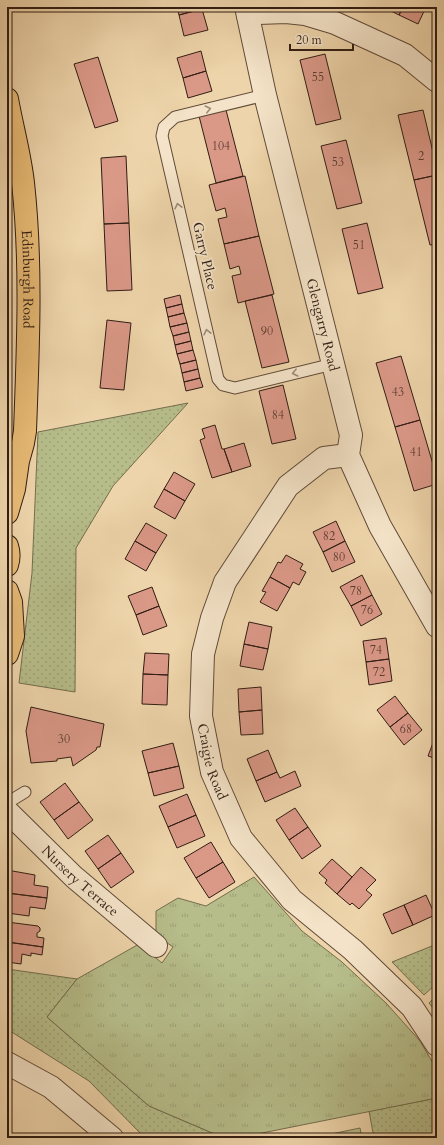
<svg xmlns="http://www.w3.org/2000/svg" width="444" height="1145" font-family="Cardo,serif">
	<style>
		.grass { fill: url(#grass-dots); stroke: #746d4e }
		.park { fill: url(#park-tufts); stroke: #746d4e }
		.garden { fill: #b6bd8a; stroke: #746d4e }
		.building { fill: #da9887; stroke: #311d13 }
		.lines { fill: none; stroke-linecap: round; stroke-linejoin: round }
		.service-casing { stroke: #604b39; stroke-width: 13 }
		.minor-casing { stroke: #604b39; stroke-width: 24 }
		.tertiary-casing { stroke: #604b39; stroke-width: 24 }
		.primary-casing { stroke: #311d13; stroke-width: 24 }
		.service { stroke: #f4e3c8; stroke-width: 11 }
		.minor { stroke: #f4e3c8; stroke-width: 22 }
		.tertiary { stroke: #f4e3c8; stroke-width: 22 }
		.primary { stroke: #e7ba75; stroke-width: 22 }
		.oneway { stroke: #9c8a77 }
		.labels { text-anchor: middle; dominant-baseline: central; stroke-width: 3.5; stroke-linejoin: round; paint-order: stroke }
		.number-label { font-size: 12px; fill: #5b3c30 }
		.street-label { font-size: 14px; fill: #311d13; stroke: #f4e3c8 }
	</style>
	<defs>
		<pattern id="grass-dots" width="8" height="8" patternUnits="userSpaceOnUse"><rect width="8" height="8" fill="#b6bd8a"/><path d="M2 2h.1M6 6h.1" fill="none" stroke="#9da276" stroke-width="1.8" stroke-linecap="round"/></pattern>
		<pattern id="park-tufts" width="24" height="20" patternUnits="userSpaceOnUse"><rect width="24" height="20" fill="#b6bd8a"/><path d="M3 7l-1-3M5 7V3M7 7l1-3M15 17l-1-3M17 17v-4M19 17l1-3" fill="none" stroke="#9da276"/></pattern>
	</defs>
	<rect width="100%" height="100%" fill="#eed4aa"/>
	<filter id="stains"><feTurbulence type="fractalNoise" baseFrequency=".005" numOctaves="4"/><feColorMatrix values="0 0 0 0 .2 0 0 0 0 .09 0 0 0 0 .02 0 0 0 .5 -.17"/></filter>
	<radialGradient id="worn" r=".72"><stop offset=".6" stop-color="#630" stop-opacity="0"/><stop offset="1" stop-color="#630" stop-opacity=".3"/></radialGradient>
	<path class="grass" d="M188,403L113,486L76,548L75,692L19,683L32,573L38,432Z
		M437,944V983L424,995L392,962Z
		M7,969L77,979L47,1017L149,1106L224,1138H145L89,1081L7,1029Z
		M437,995V1013L429,1003Z
		M437,1098V1138H374L369,1111Z"/>
	<path class="park" d="M254,877L302,931L342,962L386,1003L420,1041L437,1070V1098L237,1138H224L149,1106L47,1017L77,979L139,944L162,963L173,947L156,935V911L178,898L206,906Z"/>
	<path class="garden" d="M360,1128L362,1138H312Z"/>
	<path class="building" d="M177,7H202V9L179,15Z
		M383,7H403L399,15Z
		M403,7H426L418,24L399,15Z
		M202,9L208,30L184,36L179,15Z
		M201,51L206,71L183,78L177,58Z
		M325,54L341,119L316,125L300,60Z
		M98,57L118,121L95,128L74,64Z
		M206,71L212,91L188,98L183,78Z
		M226,110L243,176L216,183L199,116Z
		M423,110L437,169V175L414,180L398,115Z
		M346,140L362,203L337,209L321,146Z
		M126,156L129,223L104,224L101,158Z
		M437,175V244L430,245L414,180Z
		M245,176L259,236L224,244L218,219L227,217L225,208L216,211L209,185Z
		M129,223L132,290L107,291L104,224Z
		M367,223L383,288L358,294L342,229Z
		M259,236L274,294L238,303L232,276L241,274L239,266L230,269L224,244Z
		M180,295L182,304L166,308L164,299Z
		M272,295L289,362L262,368L245,301Z
		M182,304L184,313L168,317L166,308Z
		M184,313L187,323L170,327L168,317Z
		M107,320L131,323L124,390L100,388Z
		M187,323L189,332L173,336L170,327Z
		M189,332L191,341L175,345L173,336Z
		M191,341L193,350L177,354L175,345Z
		M193,350L196,360L180,364L177,354Z
		M401,356L420,420L395,427L376,363Z
		M196,360L198,369L182,373L180,364Z
		M198,369L200,378L184,382L182,373Z
		M200,378L203,387L186,391L184,382Z
		M283,385L296,439L272,444L259,391Z
		M420,420L437,478V484L414,491L395,427Z
		M215,425L222,449H224L232,472L212,478L200,440L205,438L202,429Z
		M244,443L251,466L232,472L224,449Z
		M174,472L195,484L185,501L164,489Z
		M164,489L185,501L175,519L154,507Z
		M336,521L345,541L323,552L313,532Z
		M146,523L167,535L156,553L135,541Z
		M135,541L156,553L146,571L125,559Z
		M345,541L355,562L332,572L323,552Z
		M286,555L303,564L300,569L306,572L299,585L293,582L290,588L270,577L278,562L281,563Z
		M362,575L372,595L351,606L340,587Z
		M270,577L290,588L277,611L260,602L266,592L262,591Z
		M152,587L159,606L136,615L128,596Z
		M372,595L382,614L361,626L351,606Z
		M159,606L167,626L143,635L136,615Z
		M249,622L272,627L268,649L244,644Z
		M386,638L389,659L366,662L363,641Z
		M244,644L268,649L263,670L240,666Z
		M145,653L169,654L168,675L143,674Z
		M389,659L392,681L369,685L366,662Z
		M143,674L168,675L167,705L142,704Z
		M261,687L262,710L239,712L238,689Z
		M395,696L408,713L390,727L377,710Z
		M31,707L104,724L100,747H97L96,750L73,766L71,757L57,759V761L31,763L26,731Z
		M262,710L263,734L241,735L239,712Z
		M408,713L422,730L404,745L390,727Z
		M436,735H437V759L428,756Z
		M173,743L179,766L148,773L142,751Z
		M268,750L277,772L256,781L247,759Z
		M179,766L184,788L154,796L148,773Z
		M295,771L301,786L265,802L256,781L277,772L280,778Z
		M65,783L79,802L54,820L40,802Z
		M187,794L196,815L168,827L159,806Z
		M79,802L93,820L68,839L54,820Z
		M295,808L308,827L289,840L276,820Z
		M196,815L205,836L177,848L168,827Z
		M308,827L321,846L302,859L289,840Z
		M108,835L121,853L98,869L85,851Z
		M211,842L223,862L196,878L184,858Z
		M121,853L134,872L111,888L98,869Z
		M332,859L352,877L337,894L325,883L327,880L319,873Z
		M223,862L235,882L209,898L196,878Z
		M361,867L376,880L366,890L372,895L359,909L352,903L350,905L337,894Z
		M7,870L35,875L34,885L48,887L47,898L7,893Z
		M7,893L47,898L45,909L30,907L29,916L7,913Z
		M426,895L435,915L413,925L404,905Z
		M404,905L413,925L392,934L383,914Z
		M7,922L38,926L40,928V931L37,933V937L44,938L43,947L7,942Z
		M7,942L43,947L42,955L31,953V956L22,954L21,964L7,962Z"/>
	<g class="lines">
		<defs>
			<path id="service" d="M265,95L175,117L164,127L162,136L218,379L223,385L235,388L333,364
				M7,803L25,792"/>
			<g id="minor">
				<path id="s1" d="M246,7L265,95L351,435L348,455L380,526L437,626"/>
				<path d="M248,15L258,13L286,12L305,14L335,23L405,55L437,81"/>
				<path id="s2" d="M348,455L324,458L288,486L225,582L212,618L203,654L201,716L212,772L241,838L292,900L353,950L412,1007L437,1045"/>
				<path id="s3" d="M7,811L74,877L156,946"/>
			</g>
			<path id="tertiary" d="M7,1063L51,1087L112,1138"/>
			<g id="primary">
				<path id="s4" d="M7,99C12,127 20,155 23,183C32,264 28,350 25,431L23,443L18,461L14,489L7,513"/>
				<path d="M7,546C9,552 9,559 7,565"/>
				<path d="M7,591L11,602L13,636L7,654"/>
			</g>
		</defs>
		<use href="#service" class="service-casing"/>
		<use href="#minor" class="minor-casing"/>
		<use href="#tertiary" class="tertiary-casing"/>
		<use href="#primary" class="primary-casing"/>
		<use href="#service" class="service"/>
		<use href="#minor" class="minor"/>
		<use href="#tertiary" class="tertiary"/>
		<use href="#primary" class="primary"/>
	</g>
	<defs><path id="oneway-chevron" d="M-2-3.5L2.5 0L-2 3.5" fill="none" stroke-width="1.6" stroke-linecap="round" stroke-linejoin="round"/></defs>
	<g class="oneway">
		<use href="#oneway-chevron" transform="translate(208 109) rotate(-13)"/>
		<use href="#oneway-chevron" transform="translate(178 206) rotate(-103)"/>
		<use href="#oneway-chevron" transform="translate(207 332) rotate(-103)"/>
		<use href="#oneway-chevron" transform="translate(295 373) rotate(166)"/>
	</g>
	<g class="labels">
		<g class="number-label">
			<text x="318" y="77">55</text>
			<text x="221" y="146">104</text>
			<text x="421" y="156">2</text>
			<text x="338" y="162">53</text>
			<text x="359" y="245">51</text>
			<text x="267" y="331">90</text>
			<text x="398" y="392">43</text>
			<text x="278" y="415">84</text>
			<text x="416" y="452">41</text>
			<text x="329" y="536">82</text>
			<text x="339" y="557">80</text>
			<text x="356" y="591">78</text>
			<text x="367" y="610">76</text>
			<text x="376" y="650">74</text>
			<text x="379" y="672">72</text>
			<text x="406" y="729">68</text>
			<text x="64" y="739">30</text>
		</g>
		<g class="street-label">
			<text transform="translate(205 256) rotate(77)">Garry Place</text>
			<text stroke="none"><textPath href="#s4" startOffset="182">Edinburgh Road</textPath></text>
			<text stroke="none"><textPath href="#s1" startOffset="327">Glengarry Road</textPath></text>
			<text stroke="none"><textPath href="#s2" startOffset="369">Craigie Road</textPath></text>
			<text stroke="none"><textPath href="#s3" startOffset="101">Nursery Terrace</textPath></text>
		</g>
	</g>
	<rect width="444" height="1145" fill="none" stroke="#eed4aa" stroke-width="24"/>
	<rect x="8" y="8" width="428" height="1129" fill="none" stroke="#311d13" stroke-width="2"/>
	<rect x="12" y="12" width="420" height="1121" fill="none" stroke="#311d13"/>
	<path d="M290 44v6h63v-6" fill="none" stroke="#311d13" stroke-width="2"/>
	<text x="296" y="44" font-size="12" fill="#311d13" stroke="#f4e3c8" stroke-width="3" paint-order="stroke">20 m</text>
	<rect width="100%" height="100%" filter="url(#stains)"/>
	<rect width="100%" height="100%" fill="url(#worn)"/>
</svg>
